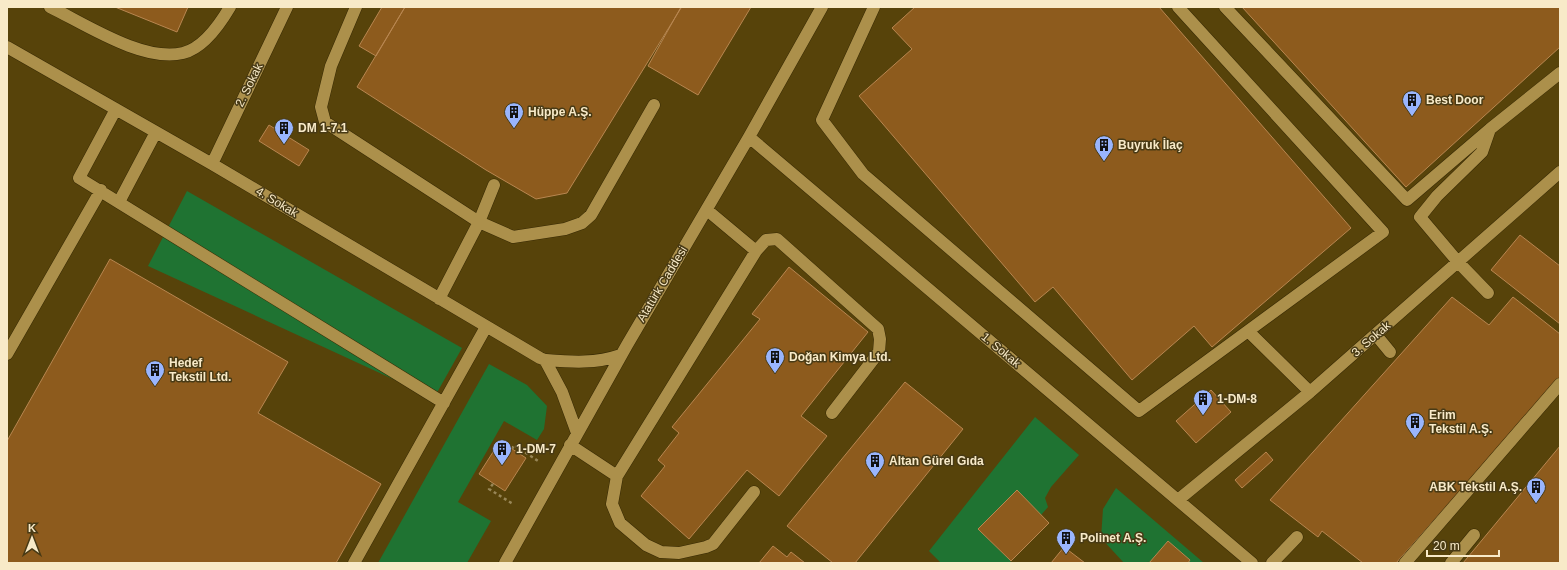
<svg xmlns="http://www.w3.org/2000/svg" width="1567" height="570" font-family="Helvetica,sans-serif">
	<style>
		.green { fill: #1f7332 }
		.building { fill: #8d5b1d; stroke: #b88650 }
		.lines { fill: none; stroke-linecap: round; stroke-linejoin: round }
		.minor-casing { stroke: #382a04; stroke-width: 13 }
		.path { stroke: #988657; stroke-width: 2.5; stroke-dasharray: 3 3; stroke-linecap: butt }
		.minor { stroke: #ac904b; stroke-width: 12 }
		.labels { text-anchor: middle; dominant-baseline: central; stroke-width: 3; stroke-linejoin: round; paint-order: stroke }
		.street-label { font-size: 12px; fill: #f8eac8; stroke: #483a15 }
		.poi-label { font-size: 12px; font-weight: bold; fill: #f8eac8; stroke: #483a15; text-anchor: start }
	</style>
	<rect width="100%" height="100%" fill="#57430a"/>
	<path class="green" d="M187,191L462,348L434,398L148,266Z
		M489,364L527,385L547,406L544,429L537,440L504,421L458,502L491,521L467,563H378Z
		M1035,417L1079,455L1051,487L1045,498L1048,507L1041,515L1017,490L978,529L1011,561L1009,563H941L929,551Z
		M1116,488L1204,563H1188L1190,560L1124,563L1101,538L1103,509Z"/>
	<path class="building" d="M115,7H188L177,32Z
		M382,7H405L376,56L359,46Z
		M405,7H679L681,8L567,193L536,199L486,170L357,87Z
		M681,7H751L698,95L648,66Z
		M915,7H1159L1351,228L1212,347L1194,326L1132,380L1053,287L1035,302L859,96L912,49L892,28Z
		M1242,7H1560V47L1406,187Z
		M269,125L309,150L299,166L259,141Z
		M1520,235L1560,266V324L1491,270Z
		M110,259L288,362L258,413L381,484L336,563H7V441Z
		M789,267L868,332L801,416L827,436L779,496L747,470L689,539L641,496L665,466L658,460L679,433L672,427L760,319L752,314Z
		M1452,297L1489,325L1513,297L1560,334V378L1396,563H1363L1322,531L1318,537L1270,500Z
		M905,382L963,429L855,563H833L787,526Z
		M1211,390L1231,412L1196,443L1176,421Z
		M500,441L526,458L505,491L479,474Z
		M1560,446V563H1463Z
		M1266,452L1273,460L1242,488L1235,480Z
		M1017,490L1049,523L1011,561L978,529Z
		M1168,541L1190,560L1188,563H1149Z
		M773,546L787,557L791,552L805,563H759Z
		M1064,547L1085,563H1051Z"/>
	<g class="lines">
		<defs>
			<path id="minor" d="M50,7C85,24 144,63 183,53C204,48 220,24 230,7
				M356,7L331,66L321,107L325,122L479,222L494,185
				M874,7L822,120L863,174L1139,411L1383,232L1178,7
				M1225,7L1407,200L1490,129
				M7,47L212,164L540,358L545,360C571,362 595,364 621,355
				M116,109L79,178L444,403
				M749,137L1252,563
				M212,164L287,7
				M119,202L156,132
				M707,210L756,251
				M1488,293L1458,262L1420,217L1437,196L1482,152L1490,129L1560,73
				M439,299L479,222L513,237L565,229L582,223L591,215L654,105
				M1248,331L1310,392
				M1376,335L1390,352
				M7,354L101,190
				M545,360L562,392L577,433
				M570,445L617,476
				M754,492L713,544L706,547L679,553L661,552L646,545L620,523L612,504L617,476L756,251L766,240L777,239L878,329L880,339L879,352L832,413
				M1178,500L1310,392L1560,172
				M354,563L486,327
				M505,563L627,345L749,137L822,7
				M1272,563L1297,537
				M1405,563L1560,384
				M1451,563L1474,535"/>
		</defs>
		<use href="#minor" class="minor-casing"/>
		<path class="path" d="M512,449L514,445L538,461
			M493,484L489,489L513,504"/>
		<use href="#minor" class="minor"/>
	</g>
	<defs>
		<symbol id="building-pin" viewBox="-11 -11 22 30"><path d="M0 17L-7.5 6A9.5 9.5 0 1 1 7.5 6Z" fill="#99b5fd" stroke="#483a15"/><path d="M-4-6H4V6H1V3H-1V6H-4ZM-2.5-4.3h1.7v1.8h-1.7ZM.8-4.3h1.7v1.8H.8ZM-2.5-1h1.7V.8h-1.7ZM.8-1h1.7V.8H.8Z" fill="#111"/></symbol>
	</defs>
	<g fill-rule="evenodd">
		<use href="#building-pin" x="1401" y="89" width="22" height="30"/>
		<use href="#building-pin" x="503" y="101" width="22" height="30"/>
		<use href="#building-pin" x="273" y="117" width="22" height="30"/>
		<use href="#building-pin" x="1093" y="134" width="22" height="30"/>
		<use href="#building-pin" x="764" y="346" width="22" height="30"/>
		<use href="#building-pin" x="144" y="359" width="22" height="30"/>
		<use href="#building-pin" x="1192" y="388" width="22" height="30"/>
		<use href="#building-pin" x="1404" y="411" width="22" height="30"/>
		<use href="#building-pin" x="491" y="438" width="22" height="30"/>
		<use href="#building-pin" x="864" y="450" width="22" height="30"/>
		<use href="#building-pin" x="1525" y="476" width="22" height="30"/>
		<use href="#building-pin" x="1055" y="527" width="22" height="30"/>
	</g>
	<g class="labels">
		<g class="street-label">
			<text transform="translate(249 85) rotate(-64)">2. Sokak</text>
			<text transform="translate(277 202) rotate(31)">4. Sokak</text>
			<text transform="translate(662 284) rotate(-59)">Atatürk Caddesi</text>
			<text transform="translate(1371 339) rotate(-41)">3. Sokak</text>
			<text transform="translate(1001 350) rotate(40)">1. Sokak</text>
		</g>
		<g class="poi-label">
			<text x="1426" y="100">Best Door</text>
			<text x="528" y="112">Hüppe A.Ş.</text>
			<text x="298" y="128">DM 1-7.1</text>
			<text x="1118" y="145">Buyruk İlaç</text>
			<text x="789" y="357">Doğan Kimya Ltd.</text>
			<text x="169" y="363">Hedef<tspan x="169" dy="14">Tekstil Ltd.</tspan></text>
			<text x="1217" y="399">1-DM-8</text>
			<text x="1429" y="415">Erim<tspan x="1429" dy="14">Tekstil A.Ş.</tspan></text>
			<text x="516" y="449">1-DM-7</text>
			<text x="889" y="461">Altan Gürel Gıda</text>
			<text x="1522" y="487" text-anchor="end">ABK Tekstil A.Ş.</text>
			<text x="1080" y="538">Polinet A.Ş.</text>
		</g>
	</g>
	<rect width="1567" height="570" fill="none" stroke="#f8eac8" stroke-width="16"/>
	<g transform="translate(32 538)" stroke="#483a15" stroke-width="3" paint-order="stroke">
	<path d="M0-3L7 15L0 10L-7 15Z" fill="#f8eac8"/>
	<text y="-6" font-size="11" font-weight="bold" text-anchor="middle" fill="#f8eac8">K</text>
	</g>
	<path d="M1427 550v6h72v-6" fill="none" stroke="#f8eac8" stroke-width="2"/>
	<text x="1433" y="550" font-size="12" fill="#f8eac8" stroke="#483a15" stroke-width="3" paint-order="stroke">20 m</text>
</svg>
